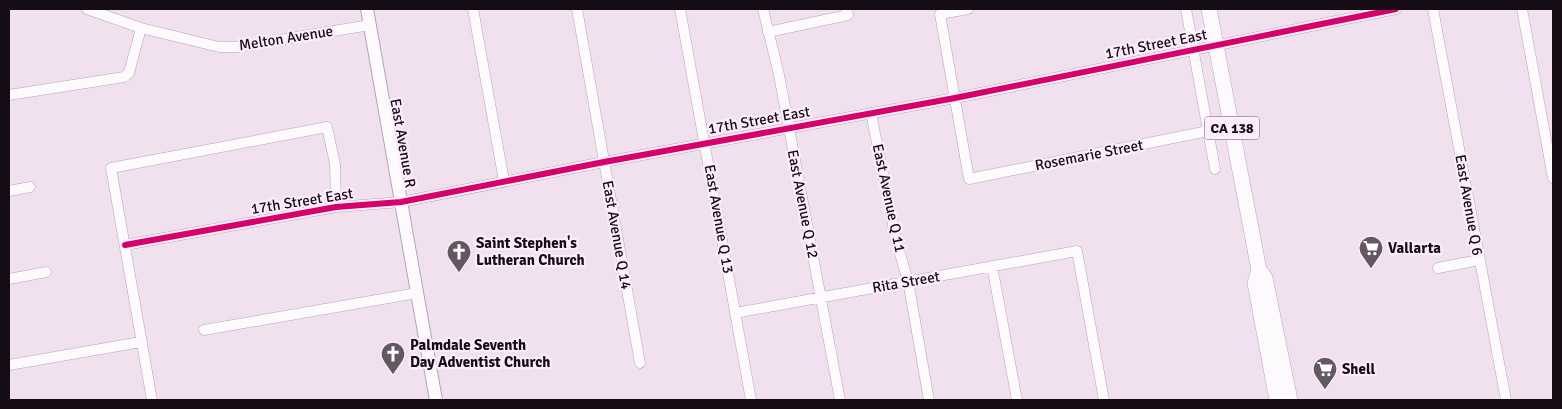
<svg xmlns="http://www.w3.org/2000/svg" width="1562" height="409" font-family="Signika,sans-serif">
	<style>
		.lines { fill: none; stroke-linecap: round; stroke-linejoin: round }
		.minor-casing { stroke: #b3a6b1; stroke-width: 11 }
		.major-casing { stroke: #b3a6b1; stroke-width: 14 }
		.highway-casing { stroke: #b3a6b1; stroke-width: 16 }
		.minor { stroke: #fdfafd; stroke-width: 10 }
		.major { stroke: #fdfafd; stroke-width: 12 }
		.highway { stroke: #fdfafd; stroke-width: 15 }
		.cycleway-casing { stroke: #feecfc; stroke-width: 9 }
		.cycleway { stroke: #d6006c; stroke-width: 6 }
		.labels { text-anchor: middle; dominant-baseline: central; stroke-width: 4.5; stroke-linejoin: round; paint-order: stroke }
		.shield { fill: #feecfc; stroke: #5c4f5a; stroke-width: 1 }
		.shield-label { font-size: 14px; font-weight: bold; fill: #160c15 }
		.street-label { font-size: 15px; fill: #160c15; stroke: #feecfc }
		.poi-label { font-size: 15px; font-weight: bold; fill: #160c15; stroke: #feecfc; text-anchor: start }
	</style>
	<rect width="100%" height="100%" fill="#f1e1ef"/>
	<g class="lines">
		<defs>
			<path id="minor" d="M87,9L141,28L219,47H237L370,25
				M473,9L504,181
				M577,9L640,363
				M680,9L751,400
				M763,9L779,75L840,400
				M968,9L940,14L969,179L1208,131
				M1186,9L1215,169
				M1433,9L1506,400
				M1522,9L1553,178
				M768,32L848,15L847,9
				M9,95L124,77L129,73L141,28
				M871,113L896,240L908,281L929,400
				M9,191L30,187
				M125,245L336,207L401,202L604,162L955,98L1396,9
				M992,266L1017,400
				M1438,268L1479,260
				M9,279L46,272
				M735,313L1077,251L1104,400
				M204,330L417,293
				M9,365L141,342
				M152,400L111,168L327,127L335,164L336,207"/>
			<path id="major" d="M367,9L436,400"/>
			<path id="highway" d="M1209,9L1258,265L1259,270L1255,283L1277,400
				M1259,270L1265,278L1290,400"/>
		</defs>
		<use href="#minor" class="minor-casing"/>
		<use href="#major" class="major-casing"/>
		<use href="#highway" class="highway-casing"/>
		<use href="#minor" class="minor"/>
		<use href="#major" class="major"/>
		<use href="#highway" class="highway"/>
		<defs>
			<path id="cycleway" d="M125,245L336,207L401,202L604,162L955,98L1396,9"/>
		</defs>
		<use href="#cycleway" class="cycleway-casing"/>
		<use href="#cycleway" class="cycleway"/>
	</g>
	<defs>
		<symbol id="supermarket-pin" viewBox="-11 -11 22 30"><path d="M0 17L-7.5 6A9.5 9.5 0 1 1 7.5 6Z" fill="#635761" stroke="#feecfc"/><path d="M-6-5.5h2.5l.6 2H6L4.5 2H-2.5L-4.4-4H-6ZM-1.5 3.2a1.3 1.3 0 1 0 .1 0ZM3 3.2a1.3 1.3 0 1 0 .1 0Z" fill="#fff"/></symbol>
		<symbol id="church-pin" viewBox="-11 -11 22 30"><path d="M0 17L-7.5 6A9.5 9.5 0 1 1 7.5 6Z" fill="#635761" stroke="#feecfc"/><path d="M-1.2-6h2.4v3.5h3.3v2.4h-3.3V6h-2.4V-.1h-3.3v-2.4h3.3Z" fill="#fff"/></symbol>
	</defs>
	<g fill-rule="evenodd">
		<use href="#supermarket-pin" x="1357" y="234" width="28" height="38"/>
		<use href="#church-pin" x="445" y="238" width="28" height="38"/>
		<use href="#church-pin" x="379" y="340" width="28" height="38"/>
		<use href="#supermarket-pin" x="1311" y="355" width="28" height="38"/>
	</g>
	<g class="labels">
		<rect class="shield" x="1204.5" y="116.5" width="55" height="23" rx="4"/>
		<g class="shield-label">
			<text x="1232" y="128">CA 138</text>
		</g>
		<g class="street-label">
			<text transform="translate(286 38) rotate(-9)">Melton Avenue</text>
			<text transform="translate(1156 44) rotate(-11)">17th Street East</text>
			<text transform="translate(759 120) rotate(-10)">17th Street East</text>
			<text transform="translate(403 143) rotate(80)">East Avenue R</text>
			<text transform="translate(1089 155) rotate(-11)">Rosemarie Street</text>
			<text transform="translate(889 198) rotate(78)">East Avenue Q 11</text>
			<text transform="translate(302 201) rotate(-9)">17th Street East</text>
			<text transform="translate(803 204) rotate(79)">East Avenue Q 12</text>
			<text transform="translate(1469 205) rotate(80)">East Avenue Q 6</text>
			<text transform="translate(719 219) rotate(80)">East Avenue Q 13</text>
			<text transform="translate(617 235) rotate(80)">East Avenue Q 14</text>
			<text transform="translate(906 282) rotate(-10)">Rita Street</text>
		</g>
		<g class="poi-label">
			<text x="476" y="243">Saint Stephen's<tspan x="476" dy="17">Lutheran Church</tspan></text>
			<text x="1388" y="248">Vallarta</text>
			<text x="410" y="345">Palmdale Seventh<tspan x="410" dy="17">Day Adventist Church</tspan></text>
			<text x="1342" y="369">Shell</text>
		</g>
	</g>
	<rect width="1562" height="409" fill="none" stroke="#160c15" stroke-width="20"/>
</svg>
